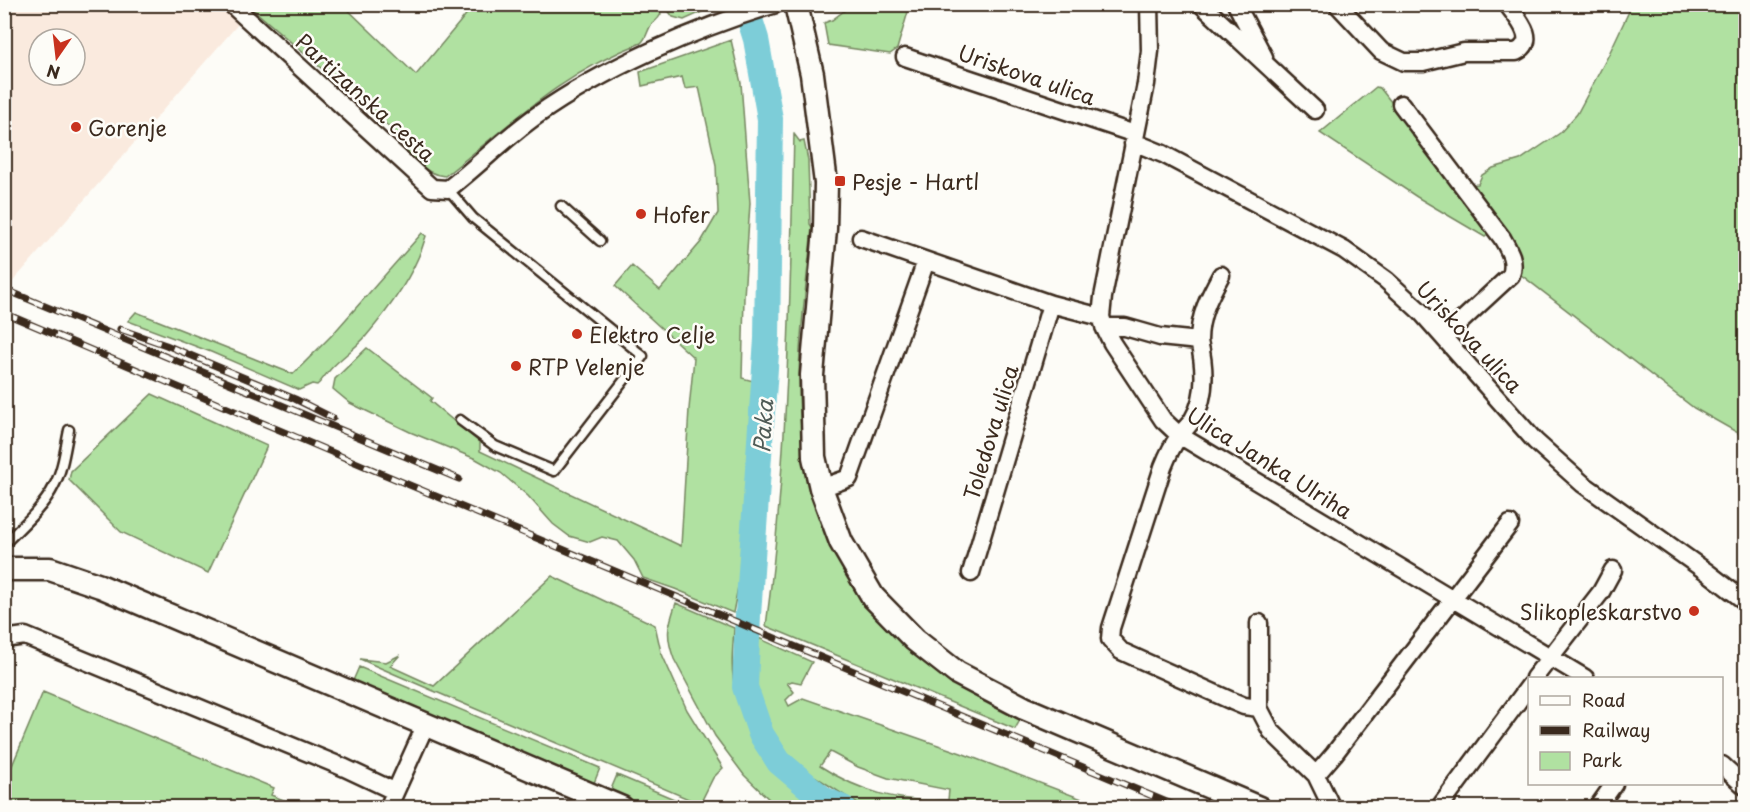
<svg xmlns="http://www.w3.org/2000/svg" width="1750" height="812" font-family="'Playpen Sans',sans-serif">
	<style>
		.built { fill: #faeade; fill-rule: evenodd }
		.green { fill: #b0e1a1; stroke: #768660; stroke-width: 1.5; fill-rule: evenodd }
		.lines { fill: none; stroke-linecap: round; stroke-linejoin: round }
		.river { stroke: #7dcdd8; stroke-width: 26 }
		.lane-casing { stroke: #3b2a1e; stroke-width: 13 }
		.street-casing { stroke: #3b2a1e; stroke-width: 21 }
		.secondary-casing { stroke: #3b2a1e; stroke-width: 27 }
		.lane { stroke: #fdfcf7; stroke-width: 8 }
		.street { stroke: #fdfcf7; stroke-width: 16 }
		.secondary { stroke: #fdfcf7; stroke-width: 22 }
		.rail-casing { stroke: #3b2a1e; stroke-width: 7 }
		.rail { stroke: #fdfcf7; stroke-width: 4.5; stroke-dasharray: 14; stroke-linecap: butt }
		.poi-dot { fill: #c8321e; stroke: #fdfcf7; stroke-width: 2 }
		.labels { text-anchor: middle; dominant-baseline: central; stroke-width: 5; stroke-linejoin: round; paint-order: stroke }
		.street-label { font-size: 21px; fill: #3b2a1e; stroke: #fdfcf7 }
		.poi-label { font-size: 21px; fill: #3b2a1e; stroke: #fdfcf7; text-anchor: start }
		.water-label { font-size: 22px; font-style: italic; fill: #4f5b56; stroke: #fdfcf7 }
	</style>
	<rect width="100%" height="100%" fill="#fdfcf7"/>
	<filter id="ink" filterUnits="userSpaceOnUse"><feTurbulence type="fractalNoise" baseFrequency=".0167" numOctaves="2"/><feDisplacementMap in="SourceGraphic" scale="12" xChannelSelector="R" yChannelSelector="G"/><feConvolveMatrix kernelMatrix="1 2 1 2 8 2 1 2 1" color-interpolation-filters="sRGB"/></filter>
	<g filter="url(#ink)">
		<path class="built" d="M253,4L254,6L9,286L4,284V5ZM39,39H75V75H39Z"/>
		<path class="green" d="M712,4L713,7L684,20L673,17L664,5Z
			M853,4L910,5L897,49L890,54L828,45L824,23L832,20Z
			M248,5H343L416,75L474,5H657L661,14C658,20 655,21 651,25C647,31 647,38 641,43C562,73 510,125 445,176C420,174 406,150 394,131Z
			M1632,5H1745V437L1694,408L1516,271L1465,185L1478,184L1482,175L1493,168L1520,160L1560,133L1577,114L1608,56Z
			M731,40L741,83L750,203L744,297L742,378L757,382L741,571L733,613L675,589L643,578L634,560L618,541L602,537L590,542L569,536L553,524L528,496L501,473L476,459L410,432L350,403L333,389L335,379L367,348L432,398L430,401L480,443V451L681,546L689,409L694,358L615,286L632,266L660,290L701,242L718,213L716,165L699,87L685,89L682,77L642,86L640,72Z
			M1376,87L1380,88L1493,230L1485,237L1417,197L1320,133Z
			M794,134L800,142L804,141L808,160L810,224L812,227C807,282 798,339 799,395C803,554 877,653 1020,720L1015,729L766,626C788,463 790,299 794,134Z
			M422,233L426,236C416,272 390,308 366,336C355,349 340,358 329,371C324,376 322,381 317,385L312,384L299,390L211,352L128,321L136,312L293,374L332,335Z
			M152,394L267,446L208,573L121,532L69,480L71,471Z
			M552,576L655,625L661,652L687,710L723,768L713,778L700,804C587,755 473,709 360,659L386,662L400,655L390,666L434,686Z
			M676,603L734,628C733,647 730,668 735,688C747,735 776,786 821,807H777L744,775L715,736L674,659C665,635 668,626 676,603Z
			M754,636L812,662L801,683L792,681L787,683L794,692L786,700L789,706L803,698L961,753L1103,807L861,806L816,777L800,770L786,757L769,730L759,704L755,682ZM830,752L858,767L888,778L949,790L948,800C900,803 860,792 820,766Z
			M359,667L600,768L592,788L352,683Z
			M43,692L274,788L271,795L301,807H5V774L11,768Z
			M617,775L693,807H641L609,794Z"/>
		<g class="lines">
			<path class="river" d="M745,4L756,39L770,119L767,339L748,615L745,687L761,734L779,762L823,799L843,808"/>
			<defs>
				<path id="lane" d="M448,189L473,218L643,356L554,471L495,446L460,420
					M561,206L600,241
					M4,544C22,526 43,508 54,486C63,469 65,449 69,430"/>
				<path id="street" d="M231,4L432,188L448,189C478,166 505,138 536,116C604,68 696,28 776,4
					M1149,4L1150,51L1146,84L1103,297L1101,317L1105,329L1112,343L1163,420L1179,435L1585,678
					M1201,4L1315,110
					M1236,4L1264,57
					M1337,4L1381,51L1404,62H1423L1464,52H1516C1539,41 1518,19 1507,4
					M905,57L1135,134
					M1401,104L1502,238C1509,250 1516,261 1511,275L1444,337
					M1133,144L1141,145L1163,154L1344,250L1386,280L1421,312L1535,441L1583,484L1707,572L1746,602
					M861,238L1051,304L1101,317
					M1104,327H1125L1160,337L1199,341C1205,367 1207,396 1193,419C1189,426 1182,431 1178,438C1171,447 1167,457 1163,467L1111,628L1110,639L1121,651L1232,701L1244,706L1259,708L1271,731L1316,775L1332,808
					M1199,341C1199,316 1209,297 1221,275
					M821,488L849,478L926,261
					M971,573L1051,304
					M4,639L25,636L345,768L394,791
					M1534,678L1601,592L1613,570
					M1259,708V623
					M1722,765L1746,787
					M1316,775L1334,754L1510,524
					M388,808L426,724
					M1439,808L1530,685
					M1597,808L1614,784"/>
				<path id="secondary" d="M797,9L812,74L826,183L825,229L812,375L814,457L821,488L841,542L873,597L915,640L957,673L1024,708L1259,808
					M7,569H50L100,586L622,808"/>
			</defs>
			<use href="#lane" class="lane-casing"/>
			<use href="#street" class="street-casing"/>
			<use href="#secondary" class="secondary-casing"/>
			<use href="#lane" class="lane"/>
			<use href="#street" class="street"/>
			<use href="#secondary" class="secondary"/>
			<defs>
				<path id="rail" d="M4,289L459,479
					M4,313L376,471L1181,808
					M120,329L166,345L295,399L333,418"/>
			</defs>
			<use href="#rail" class="rail-casing"/>
			<use href="#rail" class="rail"/>
		</g>
	</g>
	<g class="poi-dot">
		<circle cx="76" cy="127" r="6"/>
		<rect x="834" y="175" width="12" height="12" rx="3"/>
		<circle cx="641" cy="214" r="6"/>
		<circle cx="577" cy="334" r="6"/>
		<circle cx="516" cy="366" r="6"/>
		<circle cx="1694" cy="611" r="6"/>
	</g>
	<g class="labels">
		<g class="street-label">
			<text transform="translate(1027 74) rotate(19)">Uriskova ulica</text>
			<text transform="translate(366 97) rotate(42)">Partizanska cesta</text>
			<text transform="translate(1470 336) rotate(47)">Uriskova ulica</text>
			<text transform="translate(990 432) rotate(-73)">Toledova ulica</text>
			<text transform="translate(1270 462) rotate(32)">Ulica Janka Ulriha</text>
		</g>
		<g class="poi-label">
			<text x="88" y="127">Gorenje</text>
			<text x="852" y="181">Pesje - Hartl</text>
			<text x="653" y="214">Hofer</text>
			<text x="589" y="334">Elektro Celje</text>
			<text x="528" y="366">RTP Velenje</text>
			<text x="1682" y="611" text-anchor="end">Slikopleskarstvo</text>
		</g>
		<g class="water-label">
			<text transform="translate(762 426) rotate(-86)">Paka</text>
		</g>
	</g>
	<rect width="1750" height="812" fill="none" stroke="#fdfcf7" stroke-width="24"/>
	<rect x="12" y="12" width="1726" height="788" fill="none" stroke="#3b2a1e" stroke-width="2" filter="url(#ink)"/>
	<rect x="1528" y="677" width="195" height="108" fill="#fdfcf7" stroke="#afa8a0" stroke-width="1.5"/>
	<rect x="1540" y="696" width="30" height="9" fill="#fdfcf7" stroke="#afa8a0" stroke-width="1.5"/>
	<text x="1582" y="707" font-size="18" fill="#3b2a1e">Road</text>
	<rect x="1540" y="726" width="30" height="9" fill="#3b2a1e" stroke="#afa8a0" stroke-width="1.5"/>
	<text x="1582" y="737" font-size="18" fill="#3b2a1e">Railway</text>
	<rect x="1540" y="752" width="30" height="18" fill="#b0e1a1" stroke="#afa8a0" stroke-width="1.5"/>
	<text x="1582" y="767" font-size="18" fill="#3b2a1e">Park</text>
	<g transform="translate(57 57) rotate(194)"><circle r="28" fill="#fdfcf7" stroke="#afa8a0" stroke-width="1.5"/>
	<path d="M0-4.5L10 22L0 15L-10 22Z" fill="#c8321e"/>
	<text y="-9" font-size="16" font-weight="bold" text-anchor="middle" fill="#3b2a1e">N</text>
	</g>
</svg>
